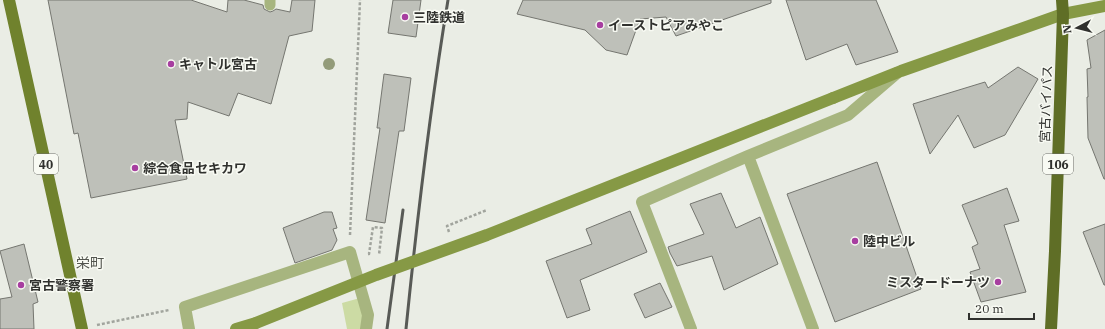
<svg xmlns="http://www.w3.org/2000/svg" width="1105" height="329" font-family="'IBM Plex Serif','Noto Sans JP',serif">
	<style>
		.green { fill: #ccdba4 }
		.building { fill: #bec0b9; stroke: #757670 }
		.lines { fill: none; stroke-linecap: round; stroke-linejoin: round }
		.path { stroke: #a1a49d; stroke-width: 2.5; stroke-dasharray: 3 2; stroke-linecap: butt }
		.lane { stroke: #a7b57f; stroke-width: 11 }
		.street { stroke: #a7b57f; stroke-width: 12 }
		.secondary { stroke: #869945; stroke-width: 12 }
		.primary { stroke: #70822d; stroke-width: 12 }
		.highway { stroke: #5f6e26; stroke-width: 12 }
		.rail { stroke: #585a56; stroke-width: 3 }
		.secondary-bridge { stroke: #869945; stroke-width: 12 }
		.tree { fill: #939b79 }
		.poi-dot { fill: #a73ea0; stroke: #f8faf3; stroke-width: 1.5 }
		.labels { text-anchor: middle; dominant-baseline: central; stroke-width: 3; stroke-linejoin: round; paint-order: stroke }
		.shield { fill: #f8faf3; stroke: #6c6d69; stroke-width: 1 }
		.shield-label { font-size: 12px; font-weight: bold; fill: #30312e }
		.poi-label { font-size: 13px; font-weight: bold; fill: #30312e; stroke: #f8faf3; text-anchor: start }
		.street-label { font-size: 13px; fill: #30312e; stroke: #f8faf3 }
		.neighbourhood-label { font-size: 14px; fill: #52544e; stroke: #f8faf3 }
	</style>
	<rect width="100%" height="100%" fill="#eaede5"/>
	<path class="green" d="M360,298L366,317L363,329H347L342,303Z"/>
	<path class="building" d="M48,0H191L227,12L228,0H244L263,5L264,9L270,12L273,11L276,9L290,12L292,0H315L312,31L289,36L271,104L238,93L229,116L188,102L187,119L175,120L187,179L91,198L78,133L74,134Z
		M393,0H421L416,37L388,33Z
		M523,0H771V3L676,36L666,17L640,19L627,55L606,50L585,30L517,14Z
		M786,0H876L898,52L856,65L847,44L806,60Z
		M1105,30V179H1104L1088,138L1087,97H1088L1087,69L1091,68L1087,40Z
		M1018,67L1038,79L1005,135L974,148L958,115L930,154L913,104L985,82L988,88Z
		M384,74L411,78L404,131H399L385,223L366,220L380,128H377Z
		M877,162L921,289L835,322L787,194Z
		M1007,188L1019,221L1004,225L1026,292L981,302L970,272L980,269L972,247L978,244L962,205Z
		M721,193L736,228L760,217L778,264L724,290L712,256L677,266L670,253L668,247L704,234L690,204Z
		M630,211L647,252L580,280L590,310L567,318L546,261L592,244L586,229Z
		M324,212H332L337,228L333,229L337,240L332,250L295,263L283,228Z
		M1105,224V285H1104L1083,232Z
		M24,244L38,302L33,304L34,329H0V299L12,297L0,251Z
		M660,283L672,307L645,318L634,294Z"/>
	<g class="lines">
		<path class="path" d="M449,232L447,226L487,210
			M350,235L360,0
			M368,254H369L373,227L382,228L379,255
			M97,325L169,310"/>
		<path class="lane" d="M270,5V0"/>
		<path class="street" d="M748,156L813,329
			M189,329L185,307L350,252L368,315L366,329
			M691,329L642,202L748,156L848,115L897,73"/>
		<path class="secondary" d="M833,98L901,71L1063,14L1105,6
			M236,329L256,323"/>
		<path class="primary" d="M9,0L82,329"/>
		<path class="highway" d="M1051,329L1055,251L1063,14L1062,0"/>
		<path class="rail" d="M387,329L403,210
			M406,329C417,219 430,109 448,0"/>
		<path class="secondary-bridge" d="M256,323L376,275L487,235L833,98"/>
	</g>
	<circle class="tree" cx="329" cy="64" r="6"/>
	<g class="poi-dot">
		<circle cx="405" cy="17" r="4"/>
		<circle cx="600" cy="25" r="4"/>
		<circle cx="171" cy="64" r="4"/>
		<circle cx="135" cy="168" r="4"/>
		<circle cx="855" cy="241" r="4"/>
		<circle cx="998" cy="282" r="4"/>
		<circle cx="21" cy="285" r="4"/>
	</g>
	<g class="labels">
		<g class="shield">
			<rect x="34" y="154" width="24" height="20" rx="3"/>
			<rect x="1043" y="154" width="30" height="20" rx="3"/>
		</g>
		<g class="shield-label">
			<text x="46" y="164">40</text>
			<text x="1058" y="164">106</text>
		</g>
		<g class="poi-label">
			<text x="413" y="17">三陸鉄道</text>
			<text x="608" y="25">イーストピアみやこ</text>
			<text x="179" y="64">キャトル宮古</text>
			<text x="143" y="168">綜合食品セキカワ</text>
			<text x="863" y="241">陸中ビル</text>
			<text x="990" y="282" text-anchor="end">ミスタードーナツ</text>
			<text x="29" y="285">宮古警察署</text>
		</g>
		<g class="street-label">
			<text transform="translate(1046 104) rotate(-88)">宮古バイパス</text>
		</g>
		<g class="neighbourhood-label">
			<text x="90" y="263">栄町</text>
		</g>
	</g>
	<g transform="translate(1077 28) rotate(263)" stroke="#f8faf3" stroke-width="3" paint-order="stroke">
	<path d="M0-3L7 15L0 10L-7 15Z" fill="#30312e"/>
	<text y="-6" font-size="11" font-weight="bold" text-anchor="middle" fill="#30312e">N</text>
	</g>
	<path d="M969 313v6h65v-6" fill="none" stroke="#30312e" stroke-width="2"/>
	<text x="975" y="313" font-size="12" fill="#30312e" stroke="#f8faf3" stroke-width="3" paint-order="stroke">20 m</text>
</svg>
